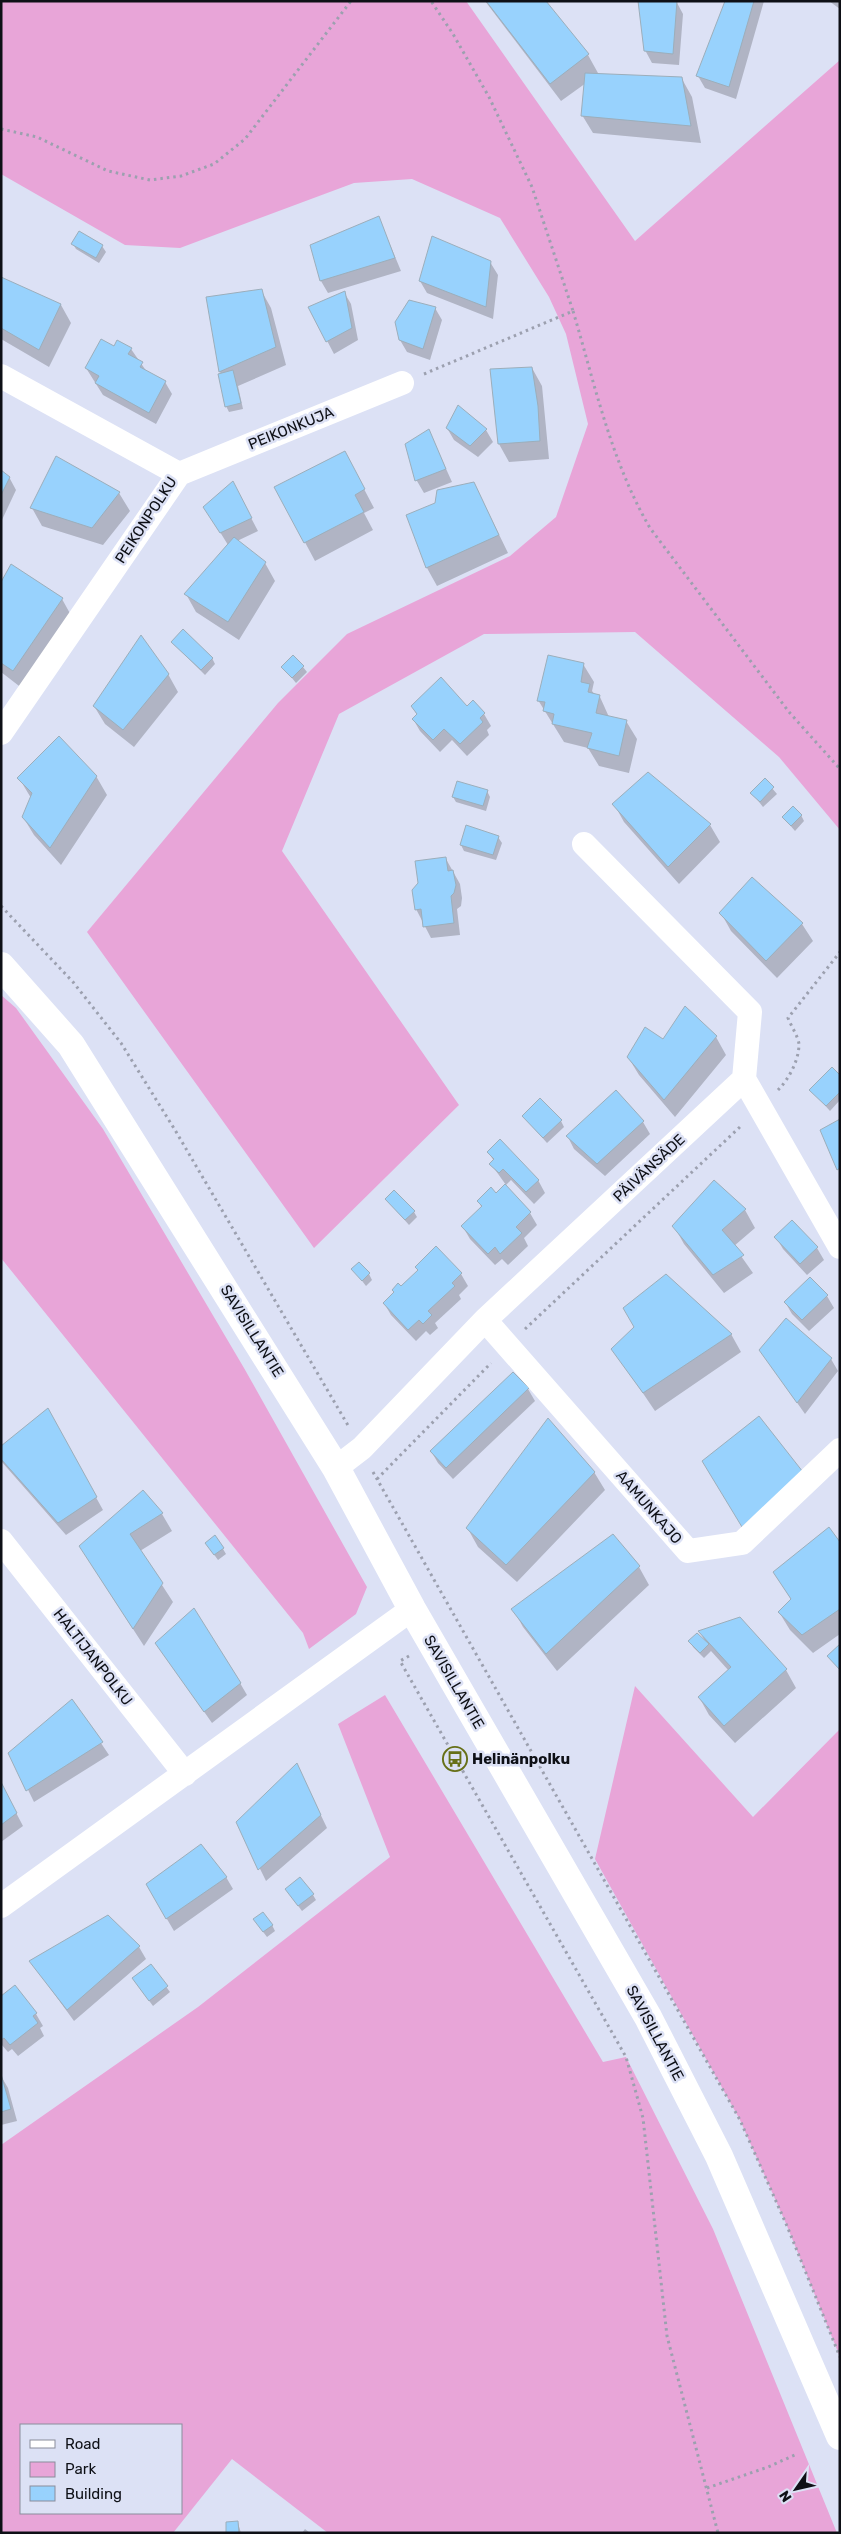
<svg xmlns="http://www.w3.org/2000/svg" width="841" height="2534" font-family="Rubik,sans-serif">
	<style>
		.green { fill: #e8a5d8; fill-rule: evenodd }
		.shadow { fill: #0003 }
		.building { fill: #98d2fd; stroke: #9caebb }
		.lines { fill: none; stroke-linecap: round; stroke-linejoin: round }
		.path { stroke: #9ca0af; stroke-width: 3; stroke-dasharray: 2.5 4; stroke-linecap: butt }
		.street { stroke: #fff; stroke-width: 24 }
		.secondary { stroke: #fff; stroke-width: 28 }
		.labels { text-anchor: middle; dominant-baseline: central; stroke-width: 5; stroke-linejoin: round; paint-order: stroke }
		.street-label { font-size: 15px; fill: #0e1016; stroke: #dce1f5 }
		.poi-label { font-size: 15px; font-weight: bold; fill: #0e1016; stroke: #dce1f5; text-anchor: start }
	</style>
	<rect width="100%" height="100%" fill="#dce1f5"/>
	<path class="green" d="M1,1H466L635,241L840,60V830L779,757L635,632L484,634L339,714L282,851L459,1105L314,1248L87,932L278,703L347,634L510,556L556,517L588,424L566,334L549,297L500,218L412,179L354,183L180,248L125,245L1,174Z
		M1,995L16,1008L103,1129L244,1368L367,1587L356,1614L309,1649L303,1633L1,1258Z
		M635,1686L753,1817L840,1729V2357L787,2226L740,2120L595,1859Z
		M385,1695L603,2062L626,2057L713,2229L837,2533H328L232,2459L173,2533H1V2145L198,2007L390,1857L338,1724ZM181,2425V2513H21V2425Z"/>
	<path class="shadow" d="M485,1H544L588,55L598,73L596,75L682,79L692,97L701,143L593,133L582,115L586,83L561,101Z
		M676,1L683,14L679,65L652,63L645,50Z
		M726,1H764L736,99L705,88L698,76Z
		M829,1H840V9Z
		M379,218L401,271L328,293L321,281L311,246Z
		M73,244L102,246L106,252L99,263L76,249Z
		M490,262L498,275L493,319L427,293L420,281Z
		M1,278L61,305L71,323L49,367L1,339Z
		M261,290L271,308L286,365L238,386L243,409L229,412L226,406L220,371Z
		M344,292L351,304L358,340L334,354L310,308Z
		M435,308L442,320L430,360L407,352L400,340Z
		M114,348L131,349L147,372L165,382L172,394L156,424L103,395L86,368Z
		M532,368L542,386L549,459L509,462L499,444Z
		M447,428L486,430L493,442L478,457L454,440Z
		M429,431L452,482L424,493L417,481L406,445Z
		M354,470L374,508L364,513L373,530L315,561L276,488Z
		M1,472L9,477L16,490L1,522Z
		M474,483L508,553L437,586L427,568L407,516L436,504Z
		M119,493L130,511L103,545L42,526L32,508Z
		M239,495L258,531L237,541L265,563L275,581L239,640L196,612L186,594L228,545L212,519Z
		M1,584L62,599L72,617L23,689L1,672Z
		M172,642L212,658L215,664L205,675Z
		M583,664L594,682L592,691L595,695L600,697L609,717L626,721L637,739L629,773L599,766L588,748L564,742L538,700Z
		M283,667H303L307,672L296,683Z
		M168,674L178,692L134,747L105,724L94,706Z
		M412,706L467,707L484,714L491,726L487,730L489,735L467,756L452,740L440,752L420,731L413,719L417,715Z
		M96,776L107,795L61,865L34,835L23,817L31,798L19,778Z
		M765,780L777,794L763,807L752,793Z
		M487,791L490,797L486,811L456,802L453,797Z
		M614,804L710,825L720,842L679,884L624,822Z
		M801,815L804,821L795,831L783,817Z
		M498,837L502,843L496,860L464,851L461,845Z
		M446,859L460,884L462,898L461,906L457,909L460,935L431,938L416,909Z
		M721,913L802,924L813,941L777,978L731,931Z
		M716,1037L726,1055L675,1117L639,1075L628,1057L663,1041Z
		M840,1076V1100L830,1111L811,1090Z
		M616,1091L643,1122L650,1134L605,1176L574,1149L568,1137Z
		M523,1116L561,1121L564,1127L547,1143Z
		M488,1152L538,1180L545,1193L534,1204L511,1180L506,1185L491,1164L494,1161Z
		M505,1186L530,1213L537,1225L524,1238L528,1246L508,1265L502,1259L495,1265L470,1239L463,1227L482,1208L478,1201L496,1195Z
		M386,1199L414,1212L417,1217L409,1225Z
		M745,1210L755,1228L734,1246L753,1273L724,1293L684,1244L674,1226Z
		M776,1237L817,1248L824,1260L807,1275L783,1249Z
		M416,1267L461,1274L468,1286L459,1295L461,1299L435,1323L438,1328L430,1335L426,1331L416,1341L391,1315L384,1303L418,1271Z
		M353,1269L369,1274L372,1280L366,1286Z
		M827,1296L834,1308L809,1331L792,1314L785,1302Z
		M731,1334L741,1352L655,1411L613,1349Z
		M760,1350L831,1359L838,1371L805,1414Z
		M513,1373L528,1389L535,1401L453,1479L438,1463L431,1451Z
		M47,1409L103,1510L66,1535L1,1461V1447Z
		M594,1472L605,1490L517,1582L478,1547L468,1529Z
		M143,1492L162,1514L172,1531L140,1551L173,1602L144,1646L91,1564Z
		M840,1544V1634L813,1653L790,1630L779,1612L792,1601L775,1573Z
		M210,1549H223L226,1554L218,1560Z
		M639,1567L649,1585L557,1671L523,1627L513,1609Z
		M700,1632L786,1670L796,1688L735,1743L709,1715L699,1697L729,1671L711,1651L704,1658L693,1647L690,1641H705Z
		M156,1643L240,1683L247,1695L212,1723Z
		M72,1700L109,1755L34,1802L10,1753Z
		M297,1765L327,1828L266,1881L237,1822Z
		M1,1784L23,1826L1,1842Z
		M226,1877L233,1889L174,1931L147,1885Z
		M290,1895H313L316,1900L302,1911Z
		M108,1916L139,1947L146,1959L74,2021L31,1962Z
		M258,1925H272L275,1931L267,1937Z
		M150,1965L170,1992L153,2006L133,1979Z
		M1,1997L36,2014L43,2026L40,2028L44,2036L18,2056L12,2049L8,2052L1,2044Z
		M1,2076L8,2088L17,2121L1,2125Z
		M238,2523L241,2533H228Z
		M305,2529L310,2533H302Z"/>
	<path class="building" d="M486,1H546L589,54L550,84Z
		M638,1H677L673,54L644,51Z
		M725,1H754L729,87L696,76Z
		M585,73L682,77L691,126L581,116Z
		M379,216L395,258L320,281L310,245Z
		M79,231L103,245L96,258L71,244Z
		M432,236L491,261L486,307L419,281Z
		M1,277L61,304L39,350L1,328Z
		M262,289L276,347L219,372L206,297Z
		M345,291L352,328L326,342L308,307Z
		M409,300L436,307L423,349L399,340L395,322Z
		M101,339L114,346L117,340L132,348L128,354L143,362L140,367L166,381L149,413L95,383L99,376L85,368Z
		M532,367L538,406L540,441L498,444L490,369Z
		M233,370L241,403L225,407L218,374Z
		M458,405L487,429L470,446L446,428Z
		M429,429L446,469L415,481L405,444Z
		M345,451L365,489L355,495L364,512L304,543L274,487Z
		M56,456L120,492L92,528L30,508Z
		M1,470L10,477L1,495Z
		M233,481L252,518L220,533L203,507Z
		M474,482L499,535L426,568L406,515L435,503L437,490Z
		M234,537L266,562L228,622L184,594Z
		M11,564L63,598L13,671L1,663V582Z
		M183,629L213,658L201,670L171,642Z
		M141,635L169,674L123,730L93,706Z
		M293,655L304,666L292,678L281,667Z
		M548,655L584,663L581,682L590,684L588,692L600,695L596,713L627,720L619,756L587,748L592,733L552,724L554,714L543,711L545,702L537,701Z
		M441,677L467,706L473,700L485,713L480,718L483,722L460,744L444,729L433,740L412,719L417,714L411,706Z
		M59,736L97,776L50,848L22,817L32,793L17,778Z
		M648,772L711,824L668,867L612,804Z
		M765,778L774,787L760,802L750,793Z
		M457,781L488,790L483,806L452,797Z
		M793,806L802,815L791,826L782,817Z
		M466,825L499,836L493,855L460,845Z
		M446,857L448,871L453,870L456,885L454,893L451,896L454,923L423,927L421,909L415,910L412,890L418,883L415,861Z
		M752,877L803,923L766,961L719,913Z
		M685,1006L717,1036L664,1100L627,1057L645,1027L663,1039Z
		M832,1067L840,1075V1092L826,1106L809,1090Z
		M616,1090L644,1121L597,1164L566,1136Z
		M540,1098L562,1120L543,1138L522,1116Z
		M840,1119V1168L837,1170L820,1130Z
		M500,1139L539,1180L526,1192L503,1169L499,1173L489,1164L494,1159L487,1152Z
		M714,1180L746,1209L722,1230L744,1255L713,1275L672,1226Z
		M505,1184L531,1212L516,1227L522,1233L500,1254L495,1247L488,1254L461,1226L482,1206L477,1201L491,1187L496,1193Z
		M394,1190L415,1211L405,1220L385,1199Z
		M792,1220L818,1247L800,1264L774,1237Z
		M436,1246L462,1273L452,1283L455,1286L428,1311L432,1315L423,1324L419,1320L408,1330L383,1303L394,1292L392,1290L398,1283L401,1286L418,1270L415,1267Z
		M359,1262L370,1273L362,1281L351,1269Z
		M666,1274L732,1334L643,1393L611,1349L634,1327L623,1308Z
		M810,1277L828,1295L802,1320L784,1302Z
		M786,1318L832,1358L797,1403L759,1350Z
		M513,1372L529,1388L446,1468L430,1451Z
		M48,1408L97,1497L58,1523L1,1459V1446Z
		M759,1416L803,1472L742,1527L702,1461Z
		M548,1418L595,1472L506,1565L466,1528Z
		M143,1490L163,1513L130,1534L163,1583L133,1629L79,1546Z
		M829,1527L840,1542V1609L802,1635L778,1612L791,1599L773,1572Z
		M613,1534L640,1566L546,1654L511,1609Z
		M215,1535L224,1548L214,1555L205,1543Z
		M194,1608L241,1683L204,1712L155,1643Z
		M740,1617L787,1669L724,1726L698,1697L731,1667L698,1631Z
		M697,1633L709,1644L700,1653L688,1641Z
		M840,1644V1670L827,1656Z
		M72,1699L103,1742L26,1791L8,1753Z
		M297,1763L321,1815L258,1870L236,1822Z
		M1,1782L17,1813L1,1825Z
		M201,1844L227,1877L166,1919L146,1884Z
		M300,1877L314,1894L298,1906L285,1889Z
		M263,1912L273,1925L263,1932L253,1919Z
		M108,1915L140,1946L67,2010L29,1961Z
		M151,1964L168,1986L149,2001L132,1978Z
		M15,1985L37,2013L33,2016L38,2023L10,2045L4,2038L1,2040V1996Z
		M1,2074L11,2109L1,2112Z
		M238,2521L239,2533H226V2522Z"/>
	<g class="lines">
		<path class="path" d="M1,129L37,137L108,171L150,180L181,176L214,164L245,139L351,1
			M573,311C595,385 611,461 650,528L789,712L840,769
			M424,374L573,311L532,187L489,97L453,34L431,1
			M1,906L73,982L121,1043L175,1130L349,1427
			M778,1090C789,1079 799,1060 799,1044C798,1036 791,1026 788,1018L840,952
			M525,1329L741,1126
			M373,1472L740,2120L787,2226L840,2357
			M377,1479L491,1363
			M409,1656L400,1661L626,2057L643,2118L667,2336L718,2533
			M707,2488L768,2467L797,2454"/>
		<path class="street" d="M1,376L179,474L1,733
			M179,474L402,383
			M744,1079L840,1247
			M485,1320L688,1551L742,1543L840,1450
			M336,1468L362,1448L485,1320L744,1079L750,1012L584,844
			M1,1541L185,1774
			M1,1906L412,1609"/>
		<path class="secondary" d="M1,966L71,1045L336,1468L412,1609L648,2017L719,2156L840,2436"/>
	</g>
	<defs>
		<symbol id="bus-ring" viewBox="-11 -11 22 22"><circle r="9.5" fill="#dce1f5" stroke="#677018" stroke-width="1.5"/><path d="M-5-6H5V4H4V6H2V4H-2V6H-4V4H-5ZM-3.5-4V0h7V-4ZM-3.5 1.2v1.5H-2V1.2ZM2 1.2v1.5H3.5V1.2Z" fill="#677018"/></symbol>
	</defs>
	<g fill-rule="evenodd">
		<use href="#bus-ring" x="441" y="1745" width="28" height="28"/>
	</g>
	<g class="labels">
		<g class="street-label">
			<text transform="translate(291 428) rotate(-22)">PEIKONKUJA</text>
			<text transform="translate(146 520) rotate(-57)">PEIKONPOLKU</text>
			<text transform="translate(649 1168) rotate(-43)">PÄIVÄNSÄDE</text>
			<text transform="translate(252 1331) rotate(58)">SAVISILLANTIE</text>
			<text transform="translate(649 1507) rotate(49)">AAMUNKAJO</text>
			<text transform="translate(93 1657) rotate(52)">HALTIJANPOLKU</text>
			<text transform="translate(454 1682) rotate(60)">SAVISILLANTIE</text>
			<text transform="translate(655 2033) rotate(62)">SAVISILLANTIE</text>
		</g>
		<g class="poi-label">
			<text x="472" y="1759">Helinänpolku</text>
		</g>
	</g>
	<rect width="841" height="2534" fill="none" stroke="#0e1016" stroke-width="5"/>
	<rect x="20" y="2424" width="162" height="90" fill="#dce1f5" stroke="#8a8d9c"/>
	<rect x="30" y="2440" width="25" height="8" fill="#ffffff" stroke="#8a8d9c"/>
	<text x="65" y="2449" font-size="15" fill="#0e1016">Road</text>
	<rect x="30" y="2462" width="25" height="15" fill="#e8a5d8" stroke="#8a8d9c"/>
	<text x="65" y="2474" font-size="15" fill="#0e1016">Park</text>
	<rect x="30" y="2486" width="25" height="15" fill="#98d2fd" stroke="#8a8d9c"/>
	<text x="65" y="2499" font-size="15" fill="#0e1016">Building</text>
	<g transform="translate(796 2489) rotate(236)" stroke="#dce1f5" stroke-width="4" paint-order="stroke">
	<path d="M0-4L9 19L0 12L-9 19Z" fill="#0e1016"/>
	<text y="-8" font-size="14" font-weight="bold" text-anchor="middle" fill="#0e1016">N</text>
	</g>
</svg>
